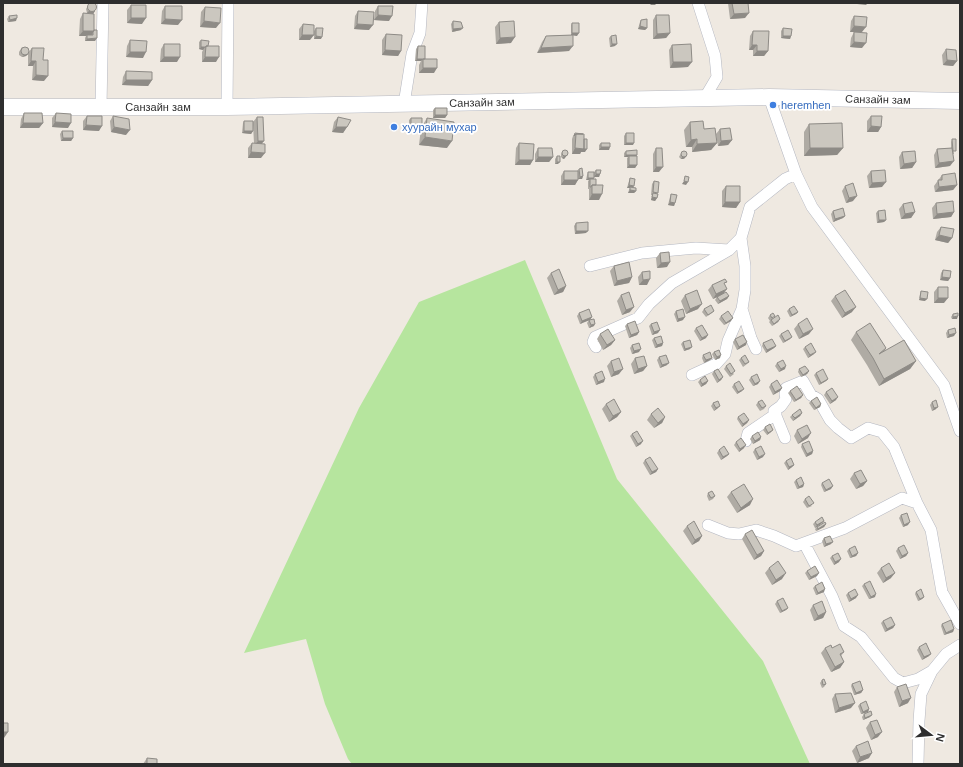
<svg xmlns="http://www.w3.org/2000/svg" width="963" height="767" font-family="Arial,sans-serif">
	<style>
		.green { fill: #b6e59e }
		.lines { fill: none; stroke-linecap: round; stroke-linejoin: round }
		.street-casing { stroke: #b4b7c1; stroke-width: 12 }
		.secondary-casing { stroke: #b4b7c1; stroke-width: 17 }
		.street { stroke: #fff; stroke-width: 11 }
		.secondary { stroke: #fff; stroke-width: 16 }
		.wall { fill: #afaba4 }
		.shaded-wall { fill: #8e8b86 }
		.building { fill: #cbc7bf; stroke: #8e8b86 }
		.shop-dot { fill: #3f7fe0; stroke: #fff; stroke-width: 1.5 }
		.labels { text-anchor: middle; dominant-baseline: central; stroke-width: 3.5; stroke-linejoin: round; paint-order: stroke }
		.street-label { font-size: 11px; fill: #2e2e2e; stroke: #fff }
		.shop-label { font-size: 11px; fill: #366cbe; stroke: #fff; text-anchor: start }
	</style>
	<rect width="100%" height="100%" fill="#efe9e1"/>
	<path class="green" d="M525,260L617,479L763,661L810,764H352L348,759L325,704L306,639L244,653L359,408L419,302Z"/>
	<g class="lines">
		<defs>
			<path id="street" d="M698,3L715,56L717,77L704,99
				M769,97L796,174L812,207L944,385L960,431
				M404,104L412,54L420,33L422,3
				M101,107L103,3
				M227,107L228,3
				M590,266L642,253L696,248L729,250
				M742,309L751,338L756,349
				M596,347L593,342L595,337L638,318L649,304L672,283L729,250L741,238L750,207L785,179L796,174
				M692,375L716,364L725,354L728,341L742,309L745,290V266L741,238
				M785,438L774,411L781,406L786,399L785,394L786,388L803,381L811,395L818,399L830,420L838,428L851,438L868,428L882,432L894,447L917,503
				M746,441L748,433L776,414
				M708,525L728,533L739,534L756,530L774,536L796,546L845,528L902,498L917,503L931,530L942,592L960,624
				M804,543L832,596L844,626L861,637L894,678L903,683L918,679L932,671L946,654L960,645
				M918,764L919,721L921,694L932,671"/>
			<g id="secondary">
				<path id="s1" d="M3,107H227L769,97L960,101"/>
			</g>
		</defs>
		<use href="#street" class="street-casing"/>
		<use href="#secondary" class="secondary-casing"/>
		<use href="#street" class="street"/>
		<use href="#secondary" class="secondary"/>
	</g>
	<path class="wall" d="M728,3H748L745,18L730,19Z
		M89,4L95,11L93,14L95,41H85V38L86,36H79L80,19L83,13H87L86,9Z
		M131,5L142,24L127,23V10Z
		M165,6L178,25L161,24L162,11Z
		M378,6L389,21L374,20L375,11Z
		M205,7L216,28L200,27L201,12Z
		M358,11L369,30L354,29L355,16Z
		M656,15L670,33L666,38L653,39V20Z
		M9,16L16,21L8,22L7,19Z
		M854,16L862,32H850L851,21Z
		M641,20L647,28L645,30L638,29L640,22Z
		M453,21L461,30L452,32L451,24Z
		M499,22L511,43L496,44L495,27Z
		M572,23L577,36L573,35L569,51L537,53L542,42L546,36L571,35V25Z
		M303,24L310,40H299V29Z
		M316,28L321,39H314V31Z
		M783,28L791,36L790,39L781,38V31Z
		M753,31L768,51L764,56H753V50H749L750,36Z
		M854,32L862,48L850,47L851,38Z
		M386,34L401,51L398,56L382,55V40Z
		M611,36L615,46L610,47L609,38Z
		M130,40L143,58L126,57L127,46Z
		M201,40L216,62H202V52L203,50L199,49V42Z
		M164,44L177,62H160L161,49Z
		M672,45L688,67L670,68L669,50Z
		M418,46L425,59L434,73H419V65L421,61H415L416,49Z
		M22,47L28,54L26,56L22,57L19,55V52Z
		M32,48L43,60L44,81L32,80L33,66H28V53Z
		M946,49L957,61L953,66L943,65L942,55Z
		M126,71L152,80L148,86L122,85L123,77Z
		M435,108L447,115L445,118H433V110Z
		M24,113L43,123L39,128H20L21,119Z
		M56,113L68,128L52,127V118Z
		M87,116L99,131L83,130V121Z
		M113,116L126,135L111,132L110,121Z
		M871,116L881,127L878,132H867V121Z
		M257,117L262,144L261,158H248V148L252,143H254L253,125V131L251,134L242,133L243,123L244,121L253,122Z
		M338,117L347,127L343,133L332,132L334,122Z
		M411,118L422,126L427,118L447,148L419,145L421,128L420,130L409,129V120Z
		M690,122L704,129L717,143L711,150L692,152V147H686L684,130Z
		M809,124L843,148L837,155L804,156V132Z
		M720,129L732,140L728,145L718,146L716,134Z
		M62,131L73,138L71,141H61L60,134Z
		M575,133L584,139L585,152H581L580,154H572V139L573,136Z
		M626,133L633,145H624V136Z
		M952,139L954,154H953L950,166L935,168L934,155L937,149L951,148V142Z
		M519,143L533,160L530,165H515L516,148Z
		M601,143L609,150H599V145Z
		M538,148L553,157L549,162H535V154Z
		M656,148L659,172H653V154Z
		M626,151L637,155L636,156L637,165L635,168H627V158L628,157H624V153Z
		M562,152L568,154L564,159L562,158L561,157V154Z
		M682,152L685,158L683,159H681L679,157L680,155Z
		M902,152L916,162L912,168L900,169L899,157Z
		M557,156L558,164H555V159Z
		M579,169L583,176L582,179H578L575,185H561V176L564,171H577Z
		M596,170L600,174L599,177H594V172Z
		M871,171L882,187L869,188L867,176Z
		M588,172L594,178L593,179L596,185L599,200H589V189H588V181L589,180H586L587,175Z
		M942,175L957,185L953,190L935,192L934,186Z
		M630,178L634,186L632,188L636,191L634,193H628L629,190L630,188H627L629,181Z
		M654,181L657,194V198L655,201L651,200L652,195H651L652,184Z
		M726,186L740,202L736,208L722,207V191Z
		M845,186L853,201L846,203L842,191Z
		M671,194L675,203L674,206L668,205L670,197Z
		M936,203L954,212L951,217L933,219L932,208Z
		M903,204L915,212L911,218L901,219L899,209Z
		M833,211L845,216L843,218L833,222L831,214Z
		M878,211L886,220L884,222L877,223L876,213Z
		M576,223L586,233L575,234L574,226Z
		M941,227L952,238L948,243L935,240L937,232Z
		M660,253L667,267L657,268L656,258Z
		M614,266L632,277L629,283L614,286L610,271Z
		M943,270L950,278L948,281L940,280L941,273Z
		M642,272L647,285H639L638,277Z
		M551,273L566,286L563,292L554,295L547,278Z
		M712,285H725L724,294L729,296L727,299L718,304L715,300L717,297L720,296L713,299L708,290Z
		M938,287L944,303H934V292Z
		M921,291L925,301L919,300L920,294Z
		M621,295L630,312L622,315L617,301Z
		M685,295L698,309L686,314L681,301Z
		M835,296L852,312L842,318L831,301Z
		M704,309L714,311L712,313L706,317L702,312Z
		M789,309L798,312L796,314L790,317L787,311Z
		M676,311L683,320L677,322L674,314Z
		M579,313L592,317L580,324L577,316Z
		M953,314L957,319H952L951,317Z
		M770,315L773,318L780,319L778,322L772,326L769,322L771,320L770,321L768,318Z
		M721,316L731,321L724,325L719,319Z
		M589,320L594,326L589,328L587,323Z
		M627,324L639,332L637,335L629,338L625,326Z
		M651,324L658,333L652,335L649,326Z
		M798,324L809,334L799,339L794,329Z
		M696,328L706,338L700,341L694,331Z
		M948,330L954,336L947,338L946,333Z
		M856,332L886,348L885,351L916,361L910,369L879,386L867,365L851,340Z
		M600,334L615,340L611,345L603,350L597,339Z
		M781,334L790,339L783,343L779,336Z
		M654,338L663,343L662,346L655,348L652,340Z
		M735,339L746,345L737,350L733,342Z
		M683,342L690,349L684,351L681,344Z
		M763,343L776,346L774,348L766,353L762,346Z
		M632,345L639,352L632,354L630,348Z
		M805,347L814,354L808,358L803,349Z
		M714,352L720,358L715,360L712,354Z
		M703,355L712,358L710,360L704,363L702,358Z
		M659,357L667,365L660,368L657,360Z
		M635,358L647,366L643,371L634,374L631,364Z
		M741,358L749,362L747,364L743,367L739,360Z
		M611,361L619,374L611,377L607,366Z
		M777,363L785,369L779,372L775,366Z
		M726,366L734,374L730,377L724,369Z
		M799,369L809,371L807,374L801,377L798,372Z
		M714,371L723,377L721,380L717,383L712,374Z
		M816,373L828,379L826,381L819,385L814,375Z
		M595,374L604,382L596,385L593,377Z
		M751,377L758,384L753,386L749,380Z
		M700,380L708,381L706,384L701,387L698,382Z
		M734,384L742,391L737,394L732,387Z
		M771,384L782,388L780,391L773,395L769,387Z
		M790,391L803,395L801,398L794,402L788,393Z
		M826,392L836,400L830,404L824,395Z
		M811,401L821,404L820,407L814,410L809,403Z
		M758,402L766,406L764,409L760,411L756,405Z
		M932,402L936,409L932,411L930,405Z
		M713,403L718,408L714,411L711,406Z
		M606,404L621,412L617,417L609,422L602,409Z
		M802,413L800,416L793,421L790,417L792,415Z
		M651,414L665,417L662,423L654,428L647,420Z
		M738,417L749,420L747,423L742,427L737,419Z
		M765,427L771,432L767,435L763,430Z
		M797,430L808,438L798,444L794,436Z
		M632,434L641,444L636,447L630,436Z
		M752,436L761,437L760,440L753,444L750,439Z
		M736,442L744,448L739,452L734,445Z
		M802,444L813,451L812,454L806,457L801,447Z
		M755,449L763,457L757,460L753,452Z
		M719,450L729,454L727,456L721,460L717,453Z
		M645,460L658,469L656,472L650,475L643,463Z
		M786,461L794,465L792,467L788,470L784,463Z
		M854,473L867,481L863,486L856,489L850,479Z
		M796,480L804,484L803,487L797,489L794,482Z
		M822,483L831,489L824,492L821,485Z
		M731,492L750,505L737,513L727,497Z
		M708,493L715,496L713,499L709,501L707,496Z
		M805,499L812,506L807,508L803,502Z
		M901,515L908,525L903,527L899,518Z
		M824,521L822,523L815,528L813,524L815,522Z
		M826,524L824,527L816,531L815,529L817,527Z
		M687,526L702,536L699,541L692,545L683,531Z
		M745,534L764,551L761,556L754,560L742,539Z
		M824,538L831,544L824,547L822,541Z
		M898,548L908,553L906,556L900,559L896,551Z
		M849,549L858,553L856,556L850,558L847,551Z
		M832,556L839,562L834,565L830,558Z
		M769,568L782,579L772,585L765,573Z
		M881,568L891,578L883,583L877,573Z
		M807,571L817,576L809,580L805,573Z
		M864,584L875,597L869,599L862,586Z
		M815,586L824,592L816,595L813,588Z
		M916,592L924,597L922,599L918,601L915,594Z
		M848,593L856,598L849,602L846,595Z
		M777,601L788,608L786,610L780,613L775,604Z
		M813,605L826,612L823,618L814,621L810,610Z
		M883,621L895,625L893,628L885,632L881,623Z
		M942,624L954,629L953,632L944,635L941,626Z
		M919,647L929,656L922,660L917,650Z
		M825,648H832L844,652L841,656L844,662L840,668L831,672L821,653Z
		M822,680L826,684L824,687L822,688L820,683Z
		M852,684L863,690L861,693L854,695L851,686Z
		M897,687L908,703L899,707L894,692Z
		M835,694L851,708L835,713L832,699Z
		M860,704L869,709L868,712L861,714L858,706Z
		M864,714L870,717L863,720L862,717Z
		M870,722L878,737L871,740L866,728Z
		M856,746L869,758L857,763L852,751Z
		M147,758L157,764H143Z"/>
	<path class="shaded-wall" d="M652,3H657L655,5H650Z
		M858,3H868L866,5L857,4Z
		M89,11H95L93,14L87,13Z
		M749,13L745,18L730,19L734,14Z
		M378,15L392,16L389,21L374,20Z
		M17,18L16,21L8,22L10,20Z
		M131,18H146L142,24L127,23Z
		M165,19L182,20L178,25L161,24Z
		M204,21L220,23L216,28L200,27Z
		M357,24L373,25L369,30L354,29Z
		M640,26L647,28L645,30L638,29Z
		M854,26L866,27L862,32H850Z
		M463,28L461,30L452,32L453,29Z
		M83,31H94L91,36L87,35L86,36H79Z
		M572,33H579L577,36L571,35Z
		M670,33L666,38L653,39L657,34Z
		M302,35H314L310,40H299Z
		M316,36L322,37L321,39H314Z
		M783,36H791L790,39L781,38Z
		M515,37L511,43L496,44L500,38Z
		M97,38L95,41H85L87,39Z
		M854,42L866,43L862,48L850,47Z
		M612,44H617L615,46L610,47Z
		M752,45H757L753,50H749Z
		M573,46L569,51L537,53L541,48Z
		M201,47H205L203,50L199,49Z
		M385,50L401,51L398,56L382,55Z
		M757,51H768L764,56H753Z
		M130,52H146L143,58L126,57Z
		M28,54L26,56L22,57L24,55Z
		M164,57H180L177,62H160Z
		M205,57H219L216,62H202Z
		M417,59H425L423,61V59L421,61H415Z
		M947,60L957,61L953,66L943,65Z
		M31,61H36L33,66H28Z
		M673,62H692L688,67L670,68Z
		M423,68H437L434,73H419Z
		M36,75L48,76L44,81L32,80Z
		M126,80H152L148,86L122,85Z
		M435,115H447L445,118H433Z
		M55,122L71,123L68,128L52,127Z
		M23,123H43L39,128H20Z
		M86,125L102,126L99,131L83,130Z
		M871,126L881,127L878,132H867Z
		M114,127L130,130L126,135L111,132Z
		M336,127H347L343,133L332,132Z
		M411,127H422L420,130L409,129Z
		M244,131H253L251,134L242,133Z
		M425,137L452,141L447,148L419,145Z
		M63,138H73L71,141H61Z
		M697,139L692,147H686L691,140Z
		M732,140L728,145L718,146L721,141Z
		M258,141H264L260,146H254Z
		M626,143H634L633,145H624Z
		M717,143L711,150L692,152L697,144Z
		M601,147H610L609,150H599Z
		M575,148L587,149L585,152H581L580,154H572Z
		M810,148H843L837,155L804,156Z
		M251,152L265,153L261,158H248Z
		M568,154L564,159L562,158L564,156Z
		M626,155H637L635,157L629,156L628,157H624Z
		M687,155L685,158L683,159H681L683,156Z
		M538,157H553L549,162H535Z
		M519,160H533L530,165H515Z
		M954,161L950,166L935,168L939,163Z
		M557,162H560L558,164H555Z
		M916,162L912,168L900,169L904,164Z
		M629,165H637L635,168H627Z
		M656,167H663L659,172H653Z
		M596,174H600L599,177H594Z
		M583,176L582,179H578L580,177Z
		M588,178H594L592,181L590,179L589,180H586Z
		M564,180H578L575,185H561Z
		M684,181L688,182L686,185L682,184Z
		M886,182L882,187L869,188L872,183Z
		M629,185L634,186L632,188H627Z
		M957,185L953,190L935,192L939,187Z
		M630,190L636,191L634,193H628Z
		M592,194H602L599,200H589Z
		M857,196L853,201L846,203L849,198Z
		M652,197L657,198L655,201L651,200Z
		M670,202L675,203L674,206L668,205Z
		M725,202H740L736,208L722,207Z
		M915,212L911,218L901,219L905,214Z
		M954,212L951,217L933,219L937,214Z
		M845,216L843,218L833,222L835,219Z
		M879,220H886L884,222L877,223Z
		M576,231H588L586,233L575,234Z
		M939,235L952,238L948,243L935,240Z
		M670,262L667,267L657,268L661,263Z
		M632,277L629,283L614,286L617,281Z
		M942,277L950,278L948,281L940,280Z
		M650,279L647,285H639L643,280Z
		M566,286L563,292L554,295L558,290Z
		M727,289L723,294L713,299L716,294Z
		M729,296L727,299L718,304L720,301Z
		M920,298L927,299L925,301L919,300Z
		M938,298H948L944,303H934Z
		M702,304L698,309L686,314L690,309Z
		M634,307L630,312L622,315L626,310Z
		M856,307L852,312L842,318L845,313Z
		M798,312L796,314L790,317L792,315Z
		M958,316L957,319H952L953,317Z
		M592,317L590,320L580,324L582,321Z
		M685,317L683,320L677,322L678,319Z
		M733,318L731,321L724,325L726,323Z
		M780,319L778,322L772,326L774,324Z
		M595,324L594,326L589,328L591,325Z
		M813,329L809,334L799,339L803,334Z
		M660,330L658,333L652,335L654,332Z
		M639,332L637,335L629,338L631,335Z
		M956,333L954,336L947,338L949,335Z
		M708,335L706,338L700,341L702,338Z
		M792,337L790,339L783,343L785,341Z
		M615,340L611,345L603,350L607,345Z
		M747,342L746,345L737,350L739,347Z
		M663,343L662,346L655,348L657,345Z
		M776,346L774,348L766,353L767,350Z
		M692,347L690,349L684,351L685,349Z
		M641,349L639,352L632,354L634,351Z
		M816,352L814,354L808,358L810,355Z
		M721,355L720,358L715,360L717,357Z
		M712,358L710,360L704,363L706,360Z
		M916,361L910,369L879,386L884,379Z
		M669,363L667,365L660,368L662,365Z
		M647,366L643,371L634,374L638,369Z
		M786,366L785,369L779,372L781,369Z
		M623,369L619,374L611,377L614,372Z
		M809,371L807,374L801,377L803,375Z
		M723,377L721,380L717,383L719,380Z
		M605,379L604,382L596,385L598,382Z
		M828,379L826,381L819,385L821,383Z
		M708,381L706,384L701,387L702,384Z
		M760,381L758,384L753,386L755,384Z
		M782,388L780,391L773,395L775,392Z
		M744,389L742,391L737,394L738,392Z
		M803,395L801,398L794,402L796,400Z
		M838,397L836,400L830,404L832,401Z
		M821,404L820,407L814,410L816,408Z
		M720,406L718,408L714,411L716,408Z
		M938,407L936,409L932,411L934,408Z
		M621,412L617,417L609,422L613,416Z
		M802,413L800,416L793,421L795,418Z
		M665,417L662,423L654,428L658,423Z
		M749,420L747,423L742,427L743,424Z
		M773,430L771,432L767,435L768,433Z
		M811,433L808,438L798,444L802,439Z
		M761,437L760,440L753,444L755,441Z
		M643,441L641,444L636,447L638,444Z
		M746,445L744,448L739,452L740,449Z
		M813,451L812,454L806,457L807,454Z
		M729,454L727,456L721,460L723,457Z
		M765,454L763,457L757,460L759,457Z
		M794,465L792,467L788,470L789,467Z
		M658,469L656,472L650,475L652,472Z
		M867,481L863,486L856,489L860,484Z
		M804,484L803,487L797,489L799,487Z
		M833,486L831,489L824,492L826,490Z
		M753,499L750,505L737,513L741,508Z
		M824,521L822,523L815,528L817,525Z
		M910,522L908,525L903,527L904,525Z
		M826,524L824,527L816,531L818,529Z
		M702,536L699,541L692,545L695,540Z
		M833,542L831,544L824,547L826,544Z
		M764,551L761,556L754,560L757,555Z
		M858,553L856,556L850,558L852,556Z
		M908,553L906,556L900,559L902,556Z
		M841,559L839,562L834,565L835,562Z
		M786,573L782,579L772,585L776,580Z
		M819,573L817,576L809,580L811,577Z
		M895,573L891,578L883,583L886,578Z
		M825,589L824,592L816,595L818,593Z
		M876,594L875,597L869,599L871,597Z
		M858,595L856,598L849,602L851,599Z
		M924,597L922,599L918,601L920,599Z
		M788,608L786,610L780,613L782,611Z
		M826,612L823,618L814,621L818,616Z
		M895,625L893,628L885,632L887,629Z
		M954,629L953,632L944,635L946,633Z
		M931,654L929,656L922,660L924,657Z
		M844,662L840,668L831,672L835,667Z
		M863,690L861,693L854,695L856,693Z
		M911,698L908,703L899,707L902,701Z
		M855,703L851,708L835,713L839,708Z
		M869,709L868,712L861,714L863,712Z
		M872,715L870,717L863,720L865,718Z
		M3,732H8L4,738H3Z
		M882,732L878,737L871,740L875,735Z
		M872,753L869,758L857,763L860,757Z"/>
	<path class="building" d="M87.5 7a4.5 4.5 0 1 1 9 0a4.5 4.5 0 1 1-9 0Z
		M732,3H748L749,13L734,14Z
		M131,5H146V18H131Z
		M165,6H182V20L165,19Z
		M378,6H393L392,16L378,15Z
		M205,7L221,8L220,23L204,21Z
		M358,11L374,12L373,25L357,24Z
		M83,13L94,14V31H83Z
		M17,15V18L10,20L9,16Z
		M656,15H669L670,33L657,34Z
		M854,16L867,17L866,27L854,26Z
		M647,19V28L640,26L641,20Z
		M453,21L461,22L463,28L453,29Z
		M514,21L515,37L500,38L499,22Z
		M572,23H579V33H572Z
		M303,24L314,25V35H302Z
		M316,28H323L322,37L316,36Z
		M783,28L792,29L791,36H783Z
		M94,30H97V38L87,39V35H93V32Z
		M753,31H769L768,51H757V45H752Z
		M854,32L867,33L866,43L854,42Z
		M386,34L402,35L401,51L385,50Z
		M573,35V46L541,48L546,36Z
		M616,35L617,44H612L611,36Z
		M130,40L147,41L146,52H130Z
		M201,40L209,41L208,46H206V47H201Z
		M164,44H180V57H164Z
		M691,44L692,62H673L672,45Z
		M206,46H219V57H205Z
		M418,46H425V59H417Z
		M21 51a4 4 0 1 1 8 0a4 4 0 1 1-8 0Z
		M32,48H44L43,60H48V76L36,75V61H31Z
		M946,49L956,50L957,61L947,60Z
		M423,59H437V68H423Z
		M126,71L152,72V80H126Z
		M435,108H447V115H435Z
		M24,113H42L43,123H23Z
		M56,113L71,114V123L55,122Z
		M87,116H102V126L86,125Z
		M113,116L129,119L130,130L114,127Z
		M871,116H882L881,127L871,126Z
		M257,117H263L264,141H258Z
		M338,117L351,120L347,127H336Z
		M411,118H422V127H411Z
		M427,118L454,122L452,141L425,137Z
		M244,121H253V131H244Z
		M703,121L704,129L715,128L717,143L697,144V139L691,140L690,122Z
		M842,123L843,148H810L809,124Z
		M730,128L732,140L721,141L720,129Z
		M62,131H73V138H63Z
		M575,133L583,134H576L574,136Z
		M626,133H634V143H626Z
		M576,134H584V149L575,148Z
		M584,139H587V149H583H584Z
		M952,139H956V151H953Z
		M252,143L265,144V153L251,152Z
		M519,143L534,144L533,160H519Z
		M601,143H610V147H601Z
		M538,148H552L553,157H538Z
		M656,148H662L663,167H656Z
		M952,148L954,161L939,163L937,149Z
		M637,150V155H626V151Z
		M562 153a3 3 0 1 1 6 0a3 3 0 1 1-6 0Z
		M915,151L916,162L904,164L902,152Z
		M681 154a3 3 0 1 1 6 0a3 3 0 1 1-6 0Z
		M557,156H560V162H557Z
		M629,156H637V165H629Z
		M582,168L583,176L580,177L579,169Z
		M596,170H601L600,174H596Z
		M885,170L886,182L872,183L871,171Z
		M564,171H578V180H564Z
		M588,172H594V178H588Z
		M955,173L957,185L939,187L938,180H942V175Z
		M685,176L689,177L688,182L684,181Z
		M630,178L635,179L634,186L629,185Z
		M590,179H596V185H592L591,187H590Z
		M654,181L659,182L658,193L653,192Z
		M853,183L857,196L849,198L845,186Z
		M592,185H603L602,194H592Z
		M726,186H740V202H725Z
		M630,187L636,188V191L630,190Z
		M653,193L658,194L657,198L652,197Z
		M671,194L677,195L675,203L670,202Z
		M953,201L954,212L937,214L936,203Z
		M912,202L915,212L905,214L903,204Z
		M843,208L845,216L835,219L833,211Z
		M885,210L886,220H879L878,211Z
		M588,222V231H576V223Z
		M941,227L954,229L952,238L939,235Z
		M669,252L670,262L661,263L660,253Z
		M629,262L632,277L617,281L614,266Z
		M559,269L566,286L558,290L551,273Z
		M943,270L951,271L950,278L942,277Z
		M650,271V279L643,280L642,272Z
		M725,279L727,282L724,283L727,289L716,294L712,285Z
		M938,287H948V298H938Z
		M697,290L702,304L690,309L685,295Z
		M845,290L856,307L845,313L835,296Z
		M921,291L928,292L927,299L920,298Z
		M629,292L634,307L626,310L621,295Z
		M726,292L729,296L720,301L717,297Z
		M711,305L714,311L708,315L704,309Z
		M794,306L798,312L792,315L789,309Z
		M589,309L592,317L582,321L579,313Z
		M683,309L685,317L678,319L676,311Z
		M728,311L733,318L726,323L721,316Z
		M773,313L775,316L772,318L770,315Z
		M958,313V316L953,317V314Z
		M778,315L780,319L774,324L771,320Z
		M807,318L813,329L803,334L798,324Z
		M594,319L595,324L591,325L589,320Z
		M635,321L639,332L631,335L627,324Z
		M657,322L660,330L654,332L651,324Z
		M870,323L886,348L879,354L904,340L916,361L884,379L873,358L856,332Z
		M702,325L708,335L702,338L696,328Z
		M955,328L956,333L949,335L948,330Z
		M608,329L615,340L607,345L600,334Z
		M788,330L792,337L785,341L781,334Z
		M743,335L747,342L739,347L735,339Z
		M661,336L663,343L657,345L654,338Z
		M772,339L776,346L767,350L763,343Z
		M690,340L692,347L685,349L683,342Z
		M639,343L641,349L634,351L632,345Z
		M811,343L816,352L810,355L805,347Z
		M719,350L721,355L717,357L714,352Z
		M710,352L712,358L706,360L703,355Z
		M666,355L669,363L662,365L659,357Z
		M745,355L749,362L745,364L741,358Z
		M644,356L647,366L638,369L635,358Z
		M619,358L623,369L614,372L611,361Z
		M783,360L786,366L781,369L777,363Z
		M730,363L735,371L731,374L726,366Z
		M805,366L809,371L803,375L799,369Z
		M718,369L723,377L719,380L714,371Z
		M823,369L828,379L821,383L816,373Z
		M602,371L605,379L598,382L595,374Z
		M757,374L760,381L755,384L751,377Z
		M705,376L708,381L702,384L700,380Z
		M777,380L782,388L775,392L771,384Z
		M739,381L744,389L738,392L734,384Z
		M797,386L803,395L796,400L790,391Z
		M832,388L838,397L832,401L826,392Z
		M817,397L821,404L816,408L811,401Z
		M614,399L621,412L613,416L606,404Z
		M762,400L766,406L762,408L758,402Z
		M936,400L938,407L934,408L932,402Z
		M718,401L720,406L716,408L713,403Z
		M658,408L665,417L658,423L651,414Z
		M800,409L802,413L795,418L792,415Z
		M744,413L749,420L743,424L738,417Z
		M770,424L773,430L768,433L765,427Z
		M807,425L811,433L802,439L797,430Z
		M637,431L643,441L638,444L632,434Z
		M758,432L761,437L755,441L752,436Z
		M741,438L746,445L740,449L736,442Z
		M809,441L813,451L807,454L802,444Z
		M724,446L729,454L723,457L719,450Z
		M761,446L765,454L759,457L755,449Z
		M650,457L658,469L652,472L645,460Z
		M791,458L794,465L789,467L786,461Z
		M861,470L867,481L860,484L854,473Z
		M801,477L804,484L799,487L796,480Z
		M829,479L833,486L826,490L822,483Z
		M744,484L753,499L741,508L731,492Z
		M712,491L715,496L711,498L708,493Z
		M809,496L814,503L809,506L805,499Z
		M907,513L910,522L904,525L901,515Z
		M822,517L824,521L817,525L815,522Z
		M694,521L702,536L695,540L687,526Z
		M825,522L826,524L818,529L817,527Z
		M752,530L764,551L757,555L745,534Z
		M830,536L833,542L826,544L824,538Z
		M904,545L908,553L902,556L898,548Z
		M855,546L858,553L852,556L849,549Z
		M838,553L841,559L835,562L832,556Z
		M778,561L786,573L776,580L769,568Z
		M889,563L895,573L886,578L881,568Z
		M815,566L819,573L811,577L807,571Z
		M870,581L876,594L871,597L864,584Z
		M822,582L825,589L818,593L815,586Z
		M855,589L858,595L851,599L848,593Z
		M921,589L924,597L920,599L916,592Z
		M783,598L788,608L782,611L777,601Z
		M822,601L826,612L818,616L813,605Z
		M891,617L895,625L887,629L883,621Z
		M951,620L954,629L946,633L942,624Z
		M926,643L931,654L924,657L919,647Z
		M840,644L844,652L840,654L844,662L835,667L825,648L831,645L832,648Z
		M824,679L826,684L823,685L822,680Z
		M860,681L863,690L856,693L852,684Z
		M906,684L911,698L902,701L897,687Z
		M851,693L855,703L839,708L835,694Z
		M866,701L869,709L863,712L860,704Z
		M871,711L872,715L865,718L864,714Z
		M877,720L882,732L875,735L870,722Z
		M3,723H8V732H3Z
		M868,741L872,753L860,757L856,746Z
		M147,758L157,759V764H147Z"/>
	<g class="shop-dot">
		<circle cx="773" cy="105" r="4"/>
		<circle cx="394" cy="127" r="4"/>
	</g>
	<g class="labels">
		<g class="street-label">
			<text stroke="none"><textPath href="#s1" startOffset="875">Санзайн зам</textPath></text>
			<text stroke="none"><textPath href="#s1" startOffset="479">Санзайн зам</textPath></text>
			<text stroke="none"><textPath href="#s1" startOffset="155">Санзайн зам</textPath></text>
		</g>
		<g class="shop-label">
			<text x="781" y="105">heremhen</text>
			<text x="402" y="127">хуурайн мухар</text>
		</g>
	</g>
	<rect width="963" height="767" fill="none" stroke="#2e2e2e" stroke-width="8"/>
	<g transform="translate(931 735) rotate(106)" stroke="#ffffff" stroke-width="3" paint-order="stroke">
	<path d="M0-3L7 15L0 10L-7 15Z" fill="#2e2e2e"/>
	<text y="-6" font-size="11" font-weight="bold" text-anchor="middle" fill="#2e2e2e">N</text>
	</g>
</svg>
